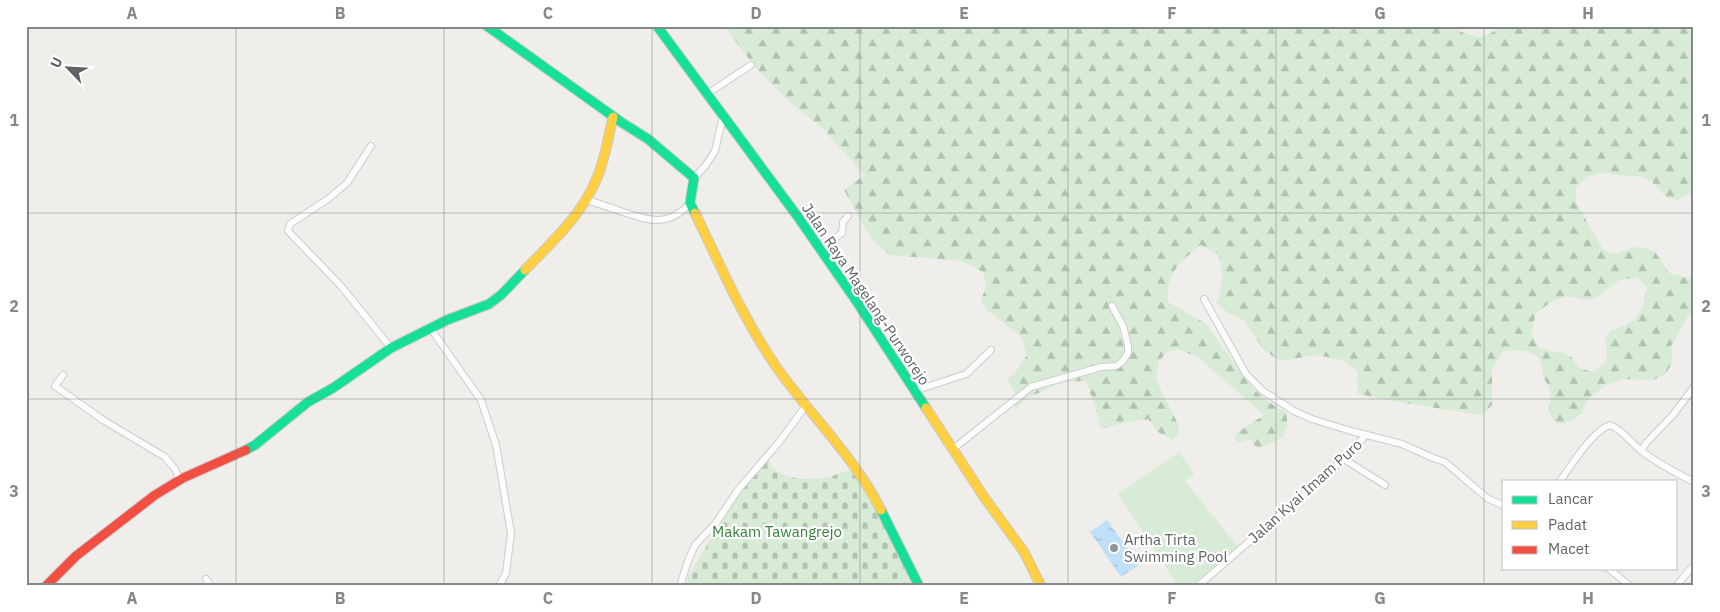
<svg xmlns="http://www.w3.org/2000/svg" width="1720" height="612" font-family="'IBM Plex Sans',sans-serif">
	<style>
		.forest { fill: url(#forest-firs); fill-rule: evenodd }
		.cemetery { fill: url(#cemetery-stones) }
		.green { fill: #d8ebd6 }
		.water { fill: url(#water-ripples) }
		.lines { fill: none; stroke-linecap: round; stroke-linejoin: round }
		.street-casing { stroke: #cbcccc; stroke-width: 8 }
		.fast-casing { stroke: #cacacb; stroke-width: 11 }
		.slow-casing { stroke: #cacacb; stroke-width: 11 }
		.jam-casing { stroke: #cacacb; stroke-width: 11 }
		.street { stroke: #fdfcfc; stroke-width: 6 }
		.fast { stroke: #16e098; stroke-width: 9 }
		.slow { stroke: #ffcf43; stroke-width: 9 }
		.jam { stroke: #f24e42; stroke-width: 9 }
		.grid { fill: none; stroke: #84888a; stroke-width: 1; stroke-opacity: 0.55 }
		.poi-dot { fill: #919496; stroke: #fff; stroke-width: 2 }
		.labels { text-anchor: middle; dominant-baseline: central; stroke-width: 4.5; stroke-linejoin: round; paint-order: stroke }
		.street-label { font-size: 15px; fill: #5f6368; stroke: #fff }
		.park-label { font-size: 15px; fill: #348238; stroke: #fff }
		.poi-label { font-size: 15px; fill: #5f6368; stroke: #fff; text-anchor: start }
		.neatline { fill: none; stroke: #84888a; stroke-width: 2 }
		.grid-label { font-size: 16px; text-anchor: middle; font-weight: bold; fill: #84888a }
	</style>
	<defs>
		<pattern id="forest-firs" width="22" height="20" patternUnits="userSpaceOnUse" patternTransform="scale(1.25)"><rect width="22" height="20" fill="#d8ebd6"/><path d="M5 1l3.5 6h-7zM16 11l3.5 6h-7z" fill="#b2c2b1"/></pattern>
		<pattern id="cemetery-stones" width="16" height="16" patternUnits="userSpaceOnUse" patternTransform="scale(1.25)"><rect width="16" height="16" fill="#d8ebd6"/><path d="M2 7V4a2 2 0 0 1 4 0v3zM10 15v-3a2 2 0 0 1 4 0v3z" fill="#b2c2b1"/></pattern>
		<pattern id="water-ripples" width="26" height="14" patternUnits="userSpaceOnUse" patternTransform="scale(1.25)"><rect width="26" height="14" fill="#bfe0f9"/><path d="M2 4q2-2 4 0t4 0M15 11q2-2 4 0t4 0" fill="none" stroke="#9eb9cd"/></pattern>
	</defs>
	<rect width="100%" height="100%" fill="#efeeea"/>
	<path class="forest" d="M724,26H1459L1461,32C1482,39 1483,39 1501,26H1694V191L1678,200L1666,197L1651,181L1642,177L1599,173L1587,177L1576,187V203L1604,251L1616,254L1635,247L1647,248L1655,252L1669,273L1691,279L1694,277V309L1688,316L1671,346L1673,361L1666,374L1654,380L1625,379L1606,385L1590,397L1580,415L1573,420L1559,425C1542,414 1552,405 1550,390C1549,385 1544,380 1543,375C1542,372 1543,367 1542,364C1535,348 1516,350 1503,351L1492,369V405L1482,415L1404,403L1358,394L1357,371L1343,360L1315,355L1280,361L1264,350L1243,320L1228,313L1217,303C1222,286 1224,271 1218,254L1201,245C1180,261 1165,274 1168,302L1205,323L1247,381L1264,399L1287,413V426L1283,437L1263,447H1256L1250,439L1237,443L1235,436L1237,433L1264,415L1199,358L1178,349L1167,352L1159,361L1156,380L1179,426L1178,435L1173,440L1158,432L1148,419L1123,423L1101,429L1094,403L1086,381L1063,382L1027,398L1015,410V392L1007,379L1015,373L1027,355L1021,336L988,311L981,301L986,286L983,272L961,261L889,255L870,237L844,190L865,175L820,126L792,104L755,67ZM1637,277L1647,288C1642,314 1637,323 1611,330L1605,339C1608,358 1610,360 1593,372L1579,368L1572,358L1561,351L1555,352L1538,347L1531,333L1536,313L1554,300L1567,296L1584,300L1597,297L1620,280Z"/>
	<path class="cemetery" d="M768,459C770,462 772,467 774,469C787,481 812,480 828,477C840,475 841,469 854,472L873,499L914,586H687L688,577L709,542L735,492Z"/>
	<path class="green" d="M1179,452L1194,474L1185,481L1238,547L1190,586H1178L1118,494Z"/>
	<path class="water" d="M1107,520L1139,565L1121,577L1090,532Z"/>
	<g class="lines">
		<defs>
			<path id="street" d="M707,94L751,65
				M371,146L347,183L328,199L290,224L288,231L341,286L391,348
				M694,178L706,165L715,151L723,116
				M586,200C598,203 611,208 623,212C650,221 669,227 690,203
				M821,249L842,233L843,222L848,216
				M1204,299L1246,374L1263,391L1294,411L1312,419L1351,431L1402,444L1433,458L1445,462L1487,498L1504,506
				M431,329L481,400L496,445L511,533L506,573L499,586
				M63,375L55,386L103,420L165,457L175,469L180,480
				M914,391L966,374L991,350
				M953,449L1031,387L1101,367L1116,366L1122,362L1128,353V346L1123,326L1112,306
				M1641,451L1646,443L1673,415L1694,387
				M1344,459L1385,485
				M1560,481C1571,466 1592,431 1610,425C1622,429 1632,444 1643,452C1659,464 1676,473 1694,482
				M1608,568L1630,586
				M206,579L211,586
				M680,586L688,561L695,545L716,523L738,490L780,441L807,404
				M1198,586L1344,459L1366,435
				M1676,586L1694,565"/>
			<path id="fast" d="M487,26L621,122L648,139L694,178L690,203L695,213
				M657,26L798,217L857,302L926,408
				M246,450L255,445L308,402L333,388L391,348L447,320L489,304L501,295L525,270
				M881,510L919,586"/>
			<path id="slow" d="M695,213C720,265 743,318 775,365C809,414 854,456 881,510
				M525,270C551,243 582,215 596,180C605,161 608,137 613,117
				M926,408L984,497L1024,552L1041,586"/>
			<path id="jam" d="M46,586L76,556L155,495L183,478L246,450"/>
		</defs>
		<use href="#street" class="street-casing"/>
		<use href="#fast" class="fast-casing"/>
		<use href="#slow" class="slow-casing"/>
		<use href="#jam" class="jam-casing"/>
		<use href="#street" class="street"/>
		<use href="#fast" class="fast"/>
		<use href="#slow" class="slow"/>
		<use href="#jam" class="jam"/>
	</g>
	<path class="grid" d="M236,26V586M444,26V586M652,26V586M860,26V586M1068,26V586M1276,26V586M1484,26V586M26,213H1694M26,399H1694"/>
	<circle class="poi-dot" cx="1114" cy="548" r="5"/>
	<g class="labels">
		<g class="street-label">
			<text transform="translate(866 294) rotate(56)">Jalan Raya Magelang-Purworejo</text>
			<text transform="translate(1305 491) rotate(-42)">Jalan Kyai Imam Puro</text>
		</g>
		<g class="park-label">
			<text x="777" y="531">Makam Tawangrejo</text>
		</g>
		<g class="poi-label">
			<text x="1124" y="539">Artha Tirta<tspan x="1124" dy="17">Swimming Pool</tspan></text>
		</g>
	</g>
	<rect width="1720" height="612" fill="none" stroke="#ffffff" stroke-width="55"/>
	<rect x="1502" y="480" width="175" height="90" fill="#ffffff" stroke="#bfc1c3"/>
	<rect x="1512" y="496" width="25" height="8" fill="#16e098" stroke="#bfc1c3"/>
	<text x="1548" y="504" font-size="15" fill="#5f6368">Lancar</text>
	<rect x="1512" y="521" width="25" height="8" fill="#ffcf43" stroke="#bfc1c3"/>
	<text x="1548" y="530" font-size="15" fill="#5f6368">Padat</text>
	<rect x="1512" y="546" width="25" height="8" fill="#f24e42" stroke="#bfc1c3"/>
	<text x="1548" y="554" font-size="15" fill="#5f6368">Macet</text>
	<g transform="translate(68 68) rotate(295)" stroke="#ffffff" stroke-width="4" paint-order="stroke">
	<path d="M0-4L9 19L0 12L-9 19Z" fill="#5f6368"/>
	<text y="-8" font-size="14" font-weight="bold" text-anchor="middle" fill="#5f6368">U</text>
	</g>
	<rect x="28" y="28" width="1664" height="556" class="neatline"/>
	<g class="grid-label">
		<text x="132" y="19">A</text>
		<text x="340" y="19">B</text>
		<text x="548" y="19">C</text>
		<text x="756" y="19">D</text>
		<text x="964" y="19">E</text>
		<text x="1172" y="19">F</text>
		<text x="1380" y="19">G</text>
		<text x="1588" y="19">H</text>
		<text x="14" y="126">1</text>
		<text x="1706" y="126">1</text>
		<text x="14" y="312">2</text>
		<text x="1706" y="312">2</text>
		<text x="14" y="497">3</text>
		<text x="1706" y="497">3</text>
		<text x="132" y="604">A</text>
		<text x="340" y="604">B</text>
		<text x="548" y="604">C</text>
		<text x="756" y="604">D</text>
		<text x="964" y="604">E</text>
		<text x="1172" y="604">F</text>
		<text x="1380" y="604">G</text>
		<text x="1588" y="604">H</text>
	</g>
</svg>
